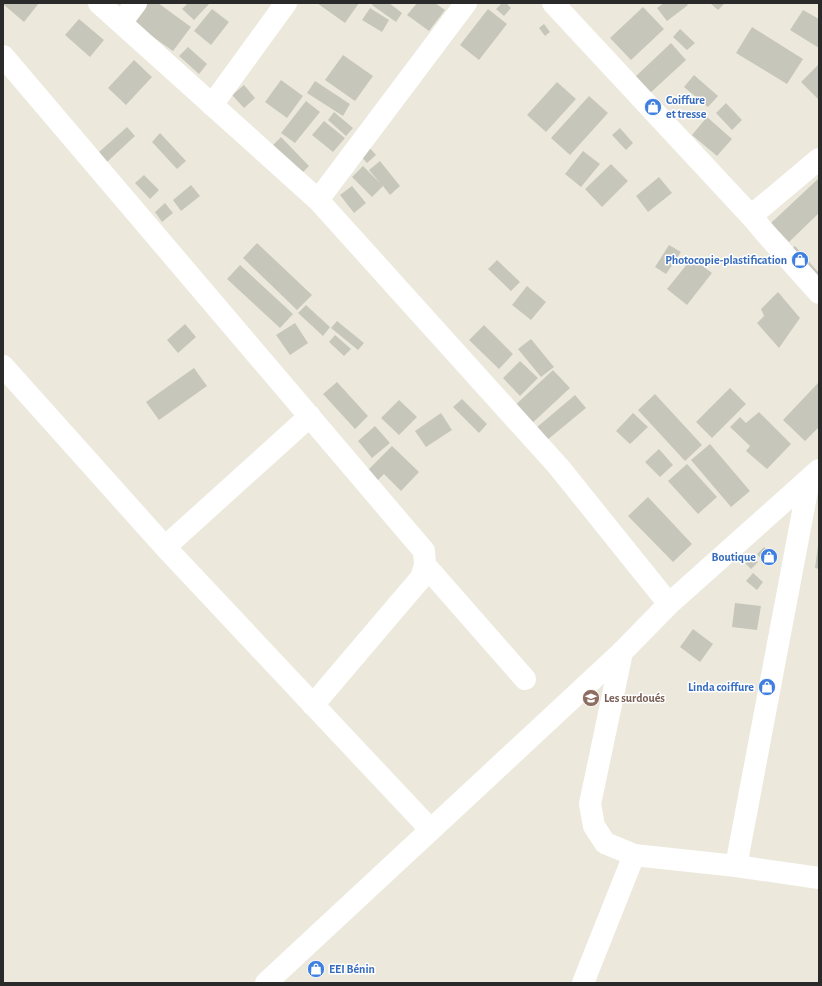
<svg xmlns="http://www.w3.org/2000/svg" width="822" height="986" font-family="'Alegreya Sans',sans-serif">
	<style>
		.building { fill: #c7c6bb }
		.lines { fill: none; stroke-linecap: round; stroke-linejoin: round }
		.minor { stroke: #fff; stroke-width: 22 }
		.labels { text-anchor: middle; dominant-baseline: central; stroke-width: 3; stroke-linejoin: round; paint-order: stroke }
		.shop-label { font-size: 12px; font-weight: bold; fill: #366cbe; stroke: #fff; text-anchor: end }
		.education-label { font-size: 12px; font-weight: bold; fill: #785e54; stroke: #fff; text-anchor: start }
	</style>
	<rect width="100%" height="100%" fill="#ece9dc"/>
	<path class="building" d="M3,3H39L24,22L3,4Z
		M148,3H158L191,27L173,51L133,23Z
		M188,3H210L194,20L182,9Z
		M317,3H359L345,23Z
		M373,3H389L402,13L396,22L372,5Z
		M417,3H435L445,10L429,31L407,15Z
		M502,3H506L511,8L504,16L496,9Z
		M664,3H686L688,5L667,21L657,8Z
		M710,3H725L718,10Z
		M643,7L664,29L631,60L610,38Z
		M370,8L389,20L382,32L362,20Z
		M212,9L229,22L211,45L194,31Z
		M488,9L507,24L479,60L460,45Z
		M803,10L819,19V48L790,30Z
		M79,19L104,40L90,57L65,35Z
		M544,24L550,32L545,36L539,28Z
		M752,27L803,59L787,84L736,53Z
		M680,29L695,43L687,50L673,37Z
		M671,43L686,60L649,94L634,78Z
		M188,47L207,64L199,74L179,56Z
		M343,55L373,76L355,101L325,80Z
		M134,60L152,77L126,105L108,88Z
		M819,64V100L801,82Z
		M694,75L718,96L708,107L684,87Z
		M281,80L303,96L287,118L265,102Z
		M315,81L350,104L343,116L307,93Z
		M557,82L576,99L546,132L527,115Z
		M244,85L255,98L244,108L232,95Z
		M589,96L608,113L570,155L551,138Z
		M306,101L320,112L295,143L281,133Z
		M726,103L742,120L732,130L716,113Z
		M334,112L353,128L346,136L328,120Z
		M707,117L732,139L717,156L692,135Z
		M324,121L345,138L333,152L312,135Z
		M127,127L135,136L107,162L99,152Z
		M620,128L633,143L626,150L612,135Z
		M160,133L186,161L177,169L152,142Z
		M281,137L309,166L300,175L272,146Z
		M367,145L376,155L367,163L358,153Z
		M583,151L600,164L581,187L565,174Z
		M380,161L400,186L390,195L383,186L372,197L352,177L363,166L381,184L369,170Z
		M611,164L628,181L602,207L585,189Z
		M144,175L159,190L150,199L135,183Z
		M659,177L672,193L648,212L636,196Z
		M819,178V213L789,242L771,223Z
		M191,185L200,196L181,211L173,200Z
		M352,186L366,203L354,213L340,195Z
		M165,203L173,213L162,222L155,212Z
		M257,243L312,295L297,310L243,258Z
		M669,245L681,252L666,274L655,267Z
		M795,246L819,273V290L787,253Z
		M692,258L712,273L687,305L667,289Z
		M497,260L520,282L511,291L488,269Z
		M240,265L293,314L280,328L227,279Z
		M527,286L546,302L531,320L512,305Z
		M778,292L800,318L779,348L757,323L764,316L761,309Z
		M306,305L330,327L323,336L298,313Z
		M337,321L364,343L358,350L331,328Z
		M295,323L308,343L290,355L276,335Z
		M185,324L196,337L178,353L167,340Z
		M484,325L513,354L499,369L469,340Z
		M335,335L351,349L344,356L329,342Z
		M531,339L554,367L541,377L518,349Z
		M520,361L538,378L520,396L503,378Z
		M194,368L207,386L159,420L146,402Z
		M553,370L570,388L528,427L511,409Z
		M337,382L368,416L355,429L323,394Z
		M819,382V427L805,441L783,420Z
		M730,388L746,404L712,438L696,422Z
		M655,394L702,445L685,461L638,410Z
		M575,395L586,408L546,441L536,428Z
		M462,399L487,424L479,433L453,407Z
		M399,400L417,417L399,435L381,418Z
		M759,412L791,444L767,469L746,451L750,446L730,427L740,417L746,423Z
		M441,413L452,430L426,447L415,431Z
		M633,413L648,427L630,444L616,431Z
		M375,426L390,443L372,458L358,441Z
		M710,444L750,491L731,507L691,460Z
		M392,446L419,472L401,491L384,474L374,484L364,474Z
		M659,449L673,465L660,477L645,462Z
		M687,464L717,497L698,514L668,481Z
		M648,497L692,544L673,562L628,516Z
		M818,546H819V569L815,568Z
		M764,547L773,556L765,563L757,554Z
		M752,556L758,562L751,569L745,563Z
		M753,573L763,582L757,590L746,581Z
		M735,603L761,606L757,630L732,627Z
		M693,629L713,644L700,662L680,647Z"/>
	<g class="lines">
		<path class="minor" d="M99,3L318,200L558,466L669,604
			M553,3L751,216L768,236L819,293
			M121,23L136,3
			M3,56L424,551L425,565L421,578L313,705
			M212,105L286,3
			M318,200L466,3
			M751,216L819,159
			M3,366L165,547L431,830
			M165,547L310,416
			M425,565L525,679
			M622,652L590,804L594,826L605,843L634,855L736,866L819,878
			M736,866L809,480
			M266,983L622,652L669,604L819,470
			M583,983L634,855"/>
	</g>
	<defs>
		<symbol id="shop-disc" viewBox="-11 -11 22 22"><circle r="9.5" fill="#3f7fe0" stroke="#fff"/><path d="M-5-2.5h2.3a2.7 3.5 0 0 1 5.4 0H5L5.5 6h-11ZM-1.5-2.5h3a1.5 2.3 0 0 0-3 0Z" fill="#fff"/></symbol>
		<symbol id="school-disc" viewBox="-11 -11 22 22"><circle r="9.5" fill="#8d6e63" stroke="#fff"/><path d="M0-5L7-2L0 1L-7-2ZM-4 1L0 2.5L4 1V4Q0 6-4 4Z" fill="#fff"/></symbol>
	</defs>
	<g fill-rule="evenodd">
		<use href="#shop-disc" x="643" y="97" width="20" height="20"/>
		<use href="#shop-disc" x="790" y="250" width="20" height="20"/>
		<use href="#shop-disc" x="759" y="547" width="20" height="20"/>
		<use href="#shop-disc" x="757" y="677" width="20" height="20"/>
		<use href="#school-disc" x="581" y="688" width="20" height="20"/>
		<use href="#shop-disc" x="306" y="959" width="20" height="20"/>
	</g>
	<g class="labels">
		<g class="shop-label">
			<text x="666" y="100" text-anchor="start">Coiffure<tspan x="666" dy="14">et tresse</tspan></text>
			<text x="787" y="260">Photocopie-plastification</text>
			<text x="756" y="557">Boutique</text>
			<text x="754" y="687">Linda coiffure</text>
			<text x="329" y="969" text-anchor="start">EEI Bénin</text>
		</g>
		<g class="education-label">
			<text x="604" y="698">Les surdoués</text>
		</g>
	</g>
	<rect width="822" height="986" fill="none" stroke="#2a2a2a" stroke-width="8"/>
</svg>
